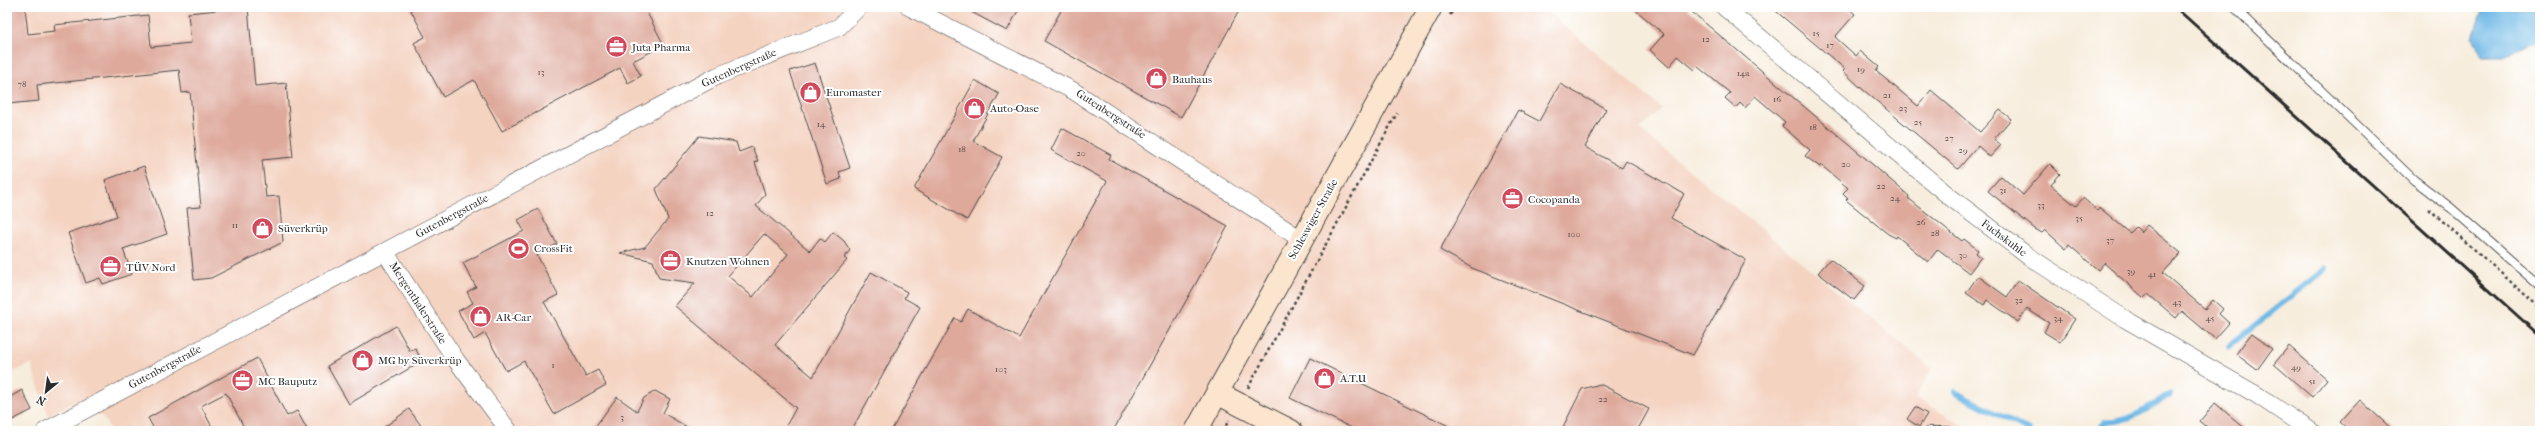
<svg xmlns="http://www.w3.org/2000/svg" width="2547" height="438" font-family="'IM FELL French Canon',serif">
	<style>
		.built { fill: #f4d3c1 }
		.water { fill: #6cb7e5; stroke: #4c7188 }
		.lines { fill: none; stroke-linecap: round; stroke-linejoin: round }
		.stream { stroke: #6cb7e5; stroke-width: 5.5 }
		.building { fill: #dea99b; fill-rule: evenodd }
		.lane-casing { stroke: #4a4846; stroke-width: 10 }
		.street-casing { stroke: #4a4846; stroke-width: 18 }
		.secondary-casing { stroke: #4a4846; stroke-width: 24 }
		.path { stroke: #4a4846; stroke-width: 2.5; stroke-dasharray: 3 3; stroke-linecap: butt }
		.lane { stroke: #fff; stroke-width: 8 }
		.street { stroke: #fff; stroke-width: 17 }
		.secondary { stroke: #fce5cf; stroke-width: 22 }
		.rail { stroke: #2b2b2b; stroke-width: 3 }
		.labels { text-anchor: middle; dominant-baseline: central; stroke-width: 4; stroke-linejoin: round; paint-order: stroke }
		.number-label { font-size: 9px; fill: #584a47 }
		.poi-label { font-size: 11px; fill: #2b2b2b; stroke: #fff; text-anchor: start }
		.street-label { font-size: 11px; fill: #2b2b2b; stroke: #fff }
	</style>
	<rect width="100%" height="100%" fill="#fff"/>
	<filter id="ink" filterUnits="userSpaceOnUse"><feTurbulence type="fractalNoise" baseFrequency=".025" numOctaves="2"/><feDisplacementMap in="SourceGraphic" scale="8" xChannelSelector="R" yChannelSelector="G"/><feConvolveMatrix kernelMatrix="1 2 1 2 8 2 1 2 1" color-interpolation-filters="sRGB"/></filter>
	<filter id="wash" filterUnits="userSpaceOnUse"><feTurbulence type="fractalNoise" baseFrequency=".012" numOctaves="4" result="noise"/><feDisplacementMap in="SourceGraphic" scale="16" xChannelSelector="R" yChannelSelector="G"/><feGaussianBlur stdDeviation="0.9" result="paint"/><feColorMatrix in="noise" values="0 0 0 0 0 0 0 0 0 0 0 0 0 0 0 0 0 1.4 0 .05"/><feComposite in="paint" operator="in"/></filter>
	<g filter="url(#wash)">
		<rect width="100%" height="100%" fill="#f7eddd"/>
		<path class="built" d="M7,7H1542L1661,108L1640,130L1932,369L1915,397L1972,431H111L103,417L75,402L48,415L31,364L7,375Z"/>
		<path class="water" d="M2483,7H2540V39L2504,56H2482L2473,37Z"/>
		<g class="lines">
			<path class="stream" d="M2229,346L2325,269
				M1955,392L2029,431
				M2098,431L2104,422C2129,423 2150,408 2170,394"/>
		</g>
		<g id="blocks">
			<path class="building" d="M7,7H25L28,34L55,31L54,25L148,15L151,47L191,43L188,13L248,7L255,86L286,83L293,157L262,160L266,197L279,196L283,242L211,278L194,280L187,208L201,207L190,92L182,93L179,70L37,85L39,101L7,104Z
				M409,7H644L664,45L633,61L641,76L628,83L620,68L502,131L474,80L443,97L414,43L425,37Z
				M962,7H1020L1007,31Z
				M1063,7H1241L1181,117L1044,41Z
				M1632,7H1686L1865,158L1909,196L1908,198L1962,241L1964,239L1978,250L1976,253L1981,257L1969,273L1938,249L1928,262L1897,236L1896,238L1888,234L1846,200L1848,198L1843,193L1848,188L1821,165L1820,167L1805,156L1810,150L1782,126L1785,122L1755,96L1745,108L1740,103L1736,108L1725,98L1730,93L1698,67L1695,70L1678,56L1669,67L1650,50L1664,34Z
				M1771,7H1847L1855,14L1835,37L1856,56L1860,51L1879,67L1876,71L1918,106L1931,90L1980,132L2000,110L2011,119L1994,139L2001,145L1990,157L1978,146L1958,169L1861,88L1843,71L1845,69Z
				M815,63L850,168L839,172L841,179L827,184L790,71Z
				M975,80L999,94L973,141L1002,157L967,220L914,189Z
				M1560,84L1606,109L1585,147L1622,168L1626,161L1684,194L1671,218L1746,260L1693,355L1472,268L1440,250L1518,110L1539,121Z
				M1062,128L1111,155L1109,159L1228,226L1113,431H891L955,318L961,322L968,309L1019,338L1107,181L1051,150Z
				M699,136L736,142L739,152L752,147L758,161L755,162L765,194L756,206L810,251L820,238L825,242L833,232L844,241L850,250L844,258L847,260L775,345L813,377L871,272L907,292L904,298L920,307L851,431H783L796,408L675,306L695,283L659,278L653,261L620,253L645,247L668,219L656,189ZM764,234L788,254L753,297L728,276Z
				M2050,164L2060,174L2051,185L2076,206L2083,198L2098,211L2100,208L2130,233L2136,227L2141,232L2147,225L2181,253L2163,273L2205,309L2213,300L2223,309L2219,314L2229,323L2215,339L2182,311L2176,318L2148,294L2144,298L2104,263L2098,270L2069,245L2066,249L2045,230L2042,233L2035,229L1988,191L2001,176L2023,195Z
				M144,166L167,234L123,249L132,274L103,284L100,278L86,283L68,233L117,216L105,180Z
				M538,209L557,244L537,255L558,295L544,302L586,376L598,370L606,385L554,414L524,361L506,371L485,333L474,340L458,311L473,303L467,292L476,287L463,263L524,231L518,220Z
				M1830,259L1865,286L1854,300L1818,273Z
				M1978,276L2007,297L2018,280L2075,319L2060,342L2044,332L2049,323L2027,309L2018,322L1987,300L1984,305L1966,293Z
				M396,326L410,351L415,348L422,361L349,404L327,366Z
				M2251,334L2272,349L2257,370L2236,354Z
				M2289,346L2327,379L2312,397L2274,364Z
				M257,358L287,416L297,411L308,431H246L226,393L201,406L214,431H155L148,418Z
				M1310,358L1459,431H1358L1290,398Z
				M1600,384L1649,409L1637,431H1561L1582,389Z
				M22,390L32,410L7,423V399Z
				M655,391L670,399L663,413L694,431H592L617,397L637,411L644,398Z
				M2360,400L2394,431H2350L2340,422Z
				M2215,403L2248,431H2212L2200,421Z
				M1915,407L1927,414L1919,427L1907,419Z
				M409,409L425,431H379Z"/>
		</g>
	</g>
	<g filter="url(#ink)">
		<use href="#blocks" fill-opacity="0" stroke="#4a4846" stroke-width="1"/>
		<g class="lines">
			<defs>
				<path id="lane" d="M2234,7L2414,180L2451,208L2540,286
					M1930,431H1950"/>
				<path id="street" d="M909,7L1072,90L1302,240
					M1724,7L1950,197L2028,256L2125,319L2257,395L2311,431
					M385,252L456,360L509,431
					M45,431L717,76L839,27L859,7"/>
				<path id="secondary" d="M1217,393L1291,431
					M1196,431L1431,7"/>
			</defs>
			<use href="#lane" class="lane-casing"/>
			<use href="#street" class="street-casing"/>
			<use href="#secondary" class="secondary-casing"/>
			<path class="path" d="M1450,15L1455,7
				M2429,209L2540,308
				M1248,388L1397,113
				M1223,431L1229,420"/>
			<use href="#lane" class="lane"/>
			<use href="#street" class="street"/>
			<use href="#secondary" class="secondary"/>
			<path class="rail" d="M2175,7L2540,336"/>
		</g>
	</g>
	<defs>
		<symbol id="office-disc" viewBox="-11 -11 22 22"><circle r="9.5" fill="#d1495b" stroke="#fff"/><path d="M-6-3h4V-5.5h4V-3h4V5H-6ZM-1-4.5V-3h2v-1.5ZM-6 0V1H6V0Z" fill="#fff"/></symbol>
		<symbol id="shop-disc" viewBox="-11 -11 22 22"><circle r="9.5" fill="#d1495b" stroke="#fff"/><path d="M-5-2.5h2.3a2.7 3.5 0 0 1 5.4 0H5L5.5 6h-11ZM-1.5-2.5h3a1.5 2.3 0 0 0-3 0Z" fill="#fff"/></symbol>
		<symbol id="stadium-disc" viewBox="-11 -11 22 22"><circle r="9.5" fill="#d1495b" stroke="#fff"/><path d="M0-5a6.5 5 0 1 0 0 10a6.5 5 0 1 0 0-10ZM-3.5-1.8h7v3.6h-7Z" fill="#fff"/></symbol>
	</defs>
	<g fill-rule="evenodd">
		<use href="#office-disc" x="604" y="34" width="25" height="25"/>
		<use href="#shop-disc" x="1144" y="66" width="25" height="25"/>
		<use href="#shop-disc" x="798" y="80" width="25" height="25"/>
		<use href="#shop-disc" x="962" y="96" width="25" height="25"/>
		<use href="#office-disc" x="1500" y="186" width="25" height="25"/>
		<use href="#shop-disc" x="250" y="216" width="25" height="25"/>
		<use href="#stadium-disc" x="506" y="236" width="25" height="25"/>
		<use href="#office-disc" x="658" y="248" width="25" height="25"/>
		<use href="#office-disc" x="98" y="254" width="25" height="25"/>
		<use href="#shop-disc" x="468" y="304" width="25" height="25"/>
		<use href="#shop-disc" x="350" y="348" width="25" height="25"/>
		<use href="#shop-disc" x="1312" y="366" width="25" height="25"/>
		<use href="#office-disc" x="230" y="368" width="25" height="25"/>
	</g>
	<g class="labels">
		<g class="number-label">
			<text x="1816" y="33">15</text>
			<text x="1706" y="39">12</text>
			<text x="1830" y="45">17</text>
			<text x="1861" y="69">19</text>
			<text x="541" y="72">13</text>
			<text x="1743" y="73">14a</text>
			<text x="22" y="84">78</text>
			<text x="1887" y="95">21</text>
			<text x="1777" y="99">16</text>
			<text x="1903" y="108">23</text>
			<text x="1918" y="122">25</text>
			<text x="821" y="124">14</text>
			<text x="1813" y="127">18</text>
			<text x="1949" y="138">27</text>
			<text x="962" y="149">18</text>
			<text x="1963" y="150">29</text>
			<text x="1081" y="153">20</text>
			<text x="1846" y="164">20</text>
			<text x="1881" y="186">22</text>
			<text x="2003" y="190">31</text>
			<text x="1895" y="198">24</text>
			<text x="2041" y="205">33</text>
			<text x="710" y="213">12</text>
			<text x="2079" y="218">35</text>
			<text x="1921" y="222">26</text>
			<text x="235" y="225">11</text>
			<text x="1935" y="233">28</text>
			<text x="1574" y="234">100</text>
			<text x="2110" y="240">37</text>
			<text x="1963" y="255">30</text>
			<text x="2131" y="271">39</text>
			<text x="2152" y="274">41</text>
			<text x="2019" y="300">32</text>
			<text x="2177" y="302">43</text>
			<text x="2058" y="318">34</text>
			<text x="2210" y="318">45</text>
			<text x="553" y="365">1</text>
			<text x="2296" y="367">49</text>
			<text x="1001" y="369">103</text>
			<text x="2312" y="381">51</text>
			<text x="1603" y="399">22</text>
			<text x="622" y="417">3</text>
		</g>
		<g class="poi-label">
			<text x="632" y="47">Juta Pharma</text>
			<text x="1172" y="79">Bauhaus</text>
			<text x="826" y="92">Euromaster</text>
			<text x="990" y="108">Auto-Oase</text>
			<text x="1528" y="199">Cocopanda</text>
			<text x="278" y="228">Süverkrüp</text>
			<text x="534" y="248">CrossFit</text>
			<text x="686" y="261">Knutzen Wohnen</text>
			<text x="126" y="267">TÜV Nord</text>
			<text x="496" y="317">AR-Car</text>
			<text x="378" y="360">MG by Süverkrüp</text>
			<text x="1340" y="378">A.T.U</text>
			<text x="258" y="381">MC Bauputz</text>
		</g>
		<g class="street-label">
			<text transform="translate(739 68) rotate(-24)">Gutenbergstraße</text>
			<text transform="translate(1111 114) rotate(33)">Gutenbergstraße</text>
			<text transform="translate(452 216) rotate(-28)">Gutenbergstraße</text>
			<text transform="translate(1313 219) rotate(-61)">Schleswiger Straße</text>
			<text transform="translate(2004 238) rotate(37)">Fuchskuhle</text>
			<text transform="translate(418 303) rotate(57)">Mergenthalerstraße</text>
			<text transform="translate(165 367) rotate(-28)">Gutenbergstraße</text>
		</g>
	</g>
	<rect width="2547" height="438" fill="none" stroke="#fff" stroke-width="24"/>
	<g transform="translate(46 392) rotate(209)" stroke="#ffffff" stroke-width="3" paint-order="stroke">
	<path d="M0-3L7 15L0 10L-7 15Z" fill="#2b2b2b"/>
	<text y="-6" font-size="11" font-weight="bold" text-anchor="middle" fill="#2b2b2b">N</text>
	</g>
</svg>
